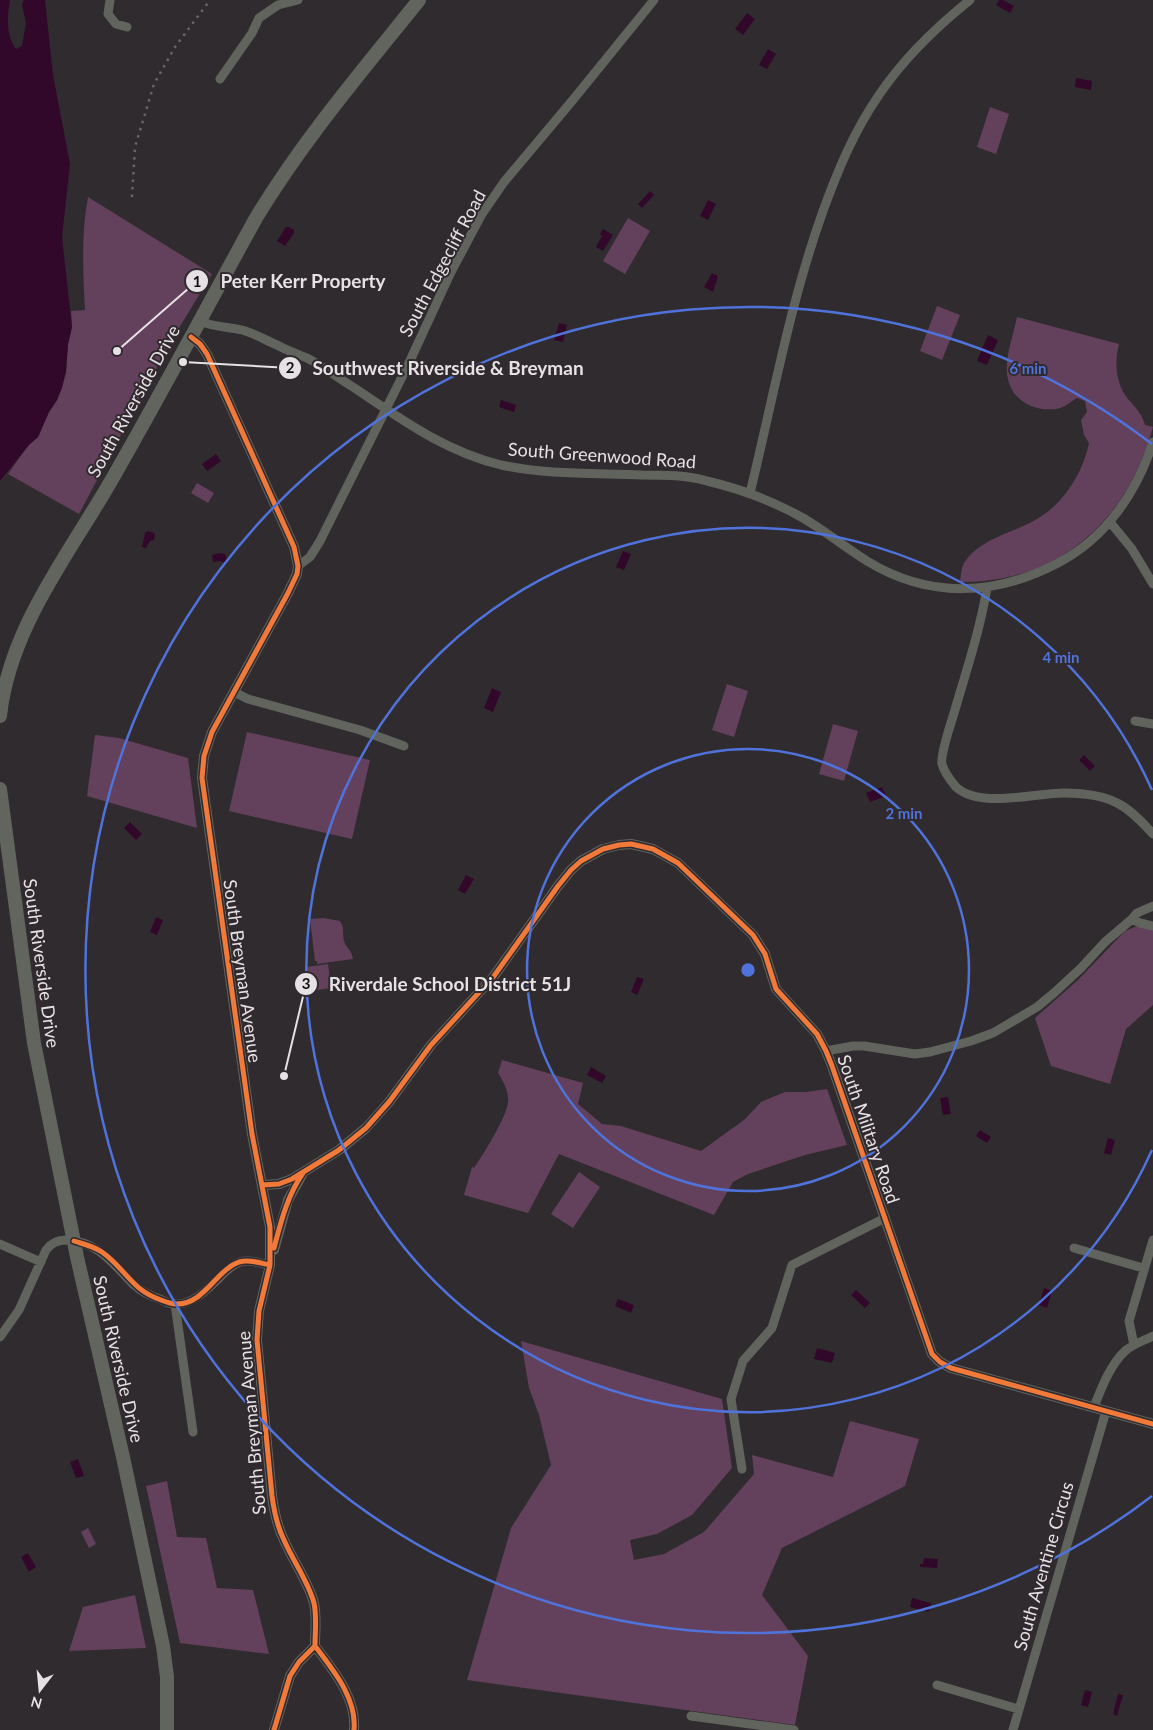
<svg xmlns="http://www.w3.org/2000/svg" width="1153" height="1730" font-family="Lato,sans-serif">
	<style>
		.green { fill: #63405b }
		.water { fill: #32082a }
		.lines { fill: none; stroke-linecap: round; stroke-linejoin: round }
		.minor { stroke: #60645d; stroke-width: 9 }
		.tertiary { stroke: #60645d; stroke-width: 10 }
		.primary { stroke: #62645e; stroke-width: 14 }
		.rail { stroke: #676865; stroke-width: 2.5; stroke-dasharray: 2.5 5; stroke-linecap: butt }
		.cycleway-casing { stroke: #312a2f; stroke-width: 8 }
		.cycleway { stroke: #f17a3a; stroke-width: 5 }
		.ring { fill: none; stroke: #4f73db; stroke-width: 2.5 }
		.labels { text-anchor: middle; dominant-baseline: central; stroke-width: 4; stroke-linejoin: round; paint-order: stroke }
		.street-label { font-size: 18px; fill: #e5e1e4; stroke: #312a2f }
		.centre { fill: #4f73db; stroke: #312a2f; stroke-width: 2.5 }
		.ring-label { font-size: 15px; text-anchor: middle; font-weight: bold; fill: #4f73db; stroke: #312a2f; stroke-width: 4; stroke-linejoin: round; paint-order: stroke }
		.leader { fill: none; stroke: #e5e1e4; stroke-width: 2 }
		.callout-dot { fill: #e5e1e4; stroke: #312a2f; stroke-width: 2 }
		.mark-label { font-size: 15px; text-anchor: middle; font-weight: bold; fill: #111 }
		.callout-label { font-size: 19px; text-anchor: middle; font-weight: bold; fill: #e5e1e4; stroke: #312a2f; stroke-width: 4; stroke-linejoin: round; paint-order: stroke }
	</style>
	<rect width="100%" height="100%" fill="#302b2e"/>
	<path class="green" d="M990,107L1009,114L996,154L977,147Z
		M88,197L212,274L168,346L79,514L8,474L29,444L38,437L49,412L57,400L66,371L68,344L72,327L71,311L85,310C83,272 81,234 88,197Z
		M628,218L650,231L625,274L603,261Z
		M937,306L960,315L942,360L920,351Z
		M1017,317L1119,344C1114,363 1116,384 1128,399C1136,408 1142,414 1145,425L1153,427C1128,520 1059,583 960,582C961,575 961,566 966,560C983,538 1013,533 1035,520C1063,505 1083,473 1089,443L1084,435L1081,420L1087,412L1085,401L1077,398C1070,402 1064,408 1056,409C1026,412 1004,393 1007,363C1008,348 1014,332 1017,317Z
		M197,483L214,493L208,503L191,493Z
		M727,684L748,691L734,737L712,730Z
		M833,724L858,731L844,781L819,774Z
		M247,732L370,760L352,839L229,811Z
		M95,735L119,738L188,758L197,828L87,796Z
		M323,918L340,921C345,928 342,933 344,941C346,948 352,950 353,959L317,964V961H315L310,919Z
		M1137,926L1153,929V1005L1126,1029L1110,1084L1051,1066L1035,1018L1079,979L1125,931Z
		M328,964L331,988L310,991L307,967Z
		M502,1060L583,1083L578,1104L602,1124L621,1126L701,1151L744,1120L761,1102L785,1092H806L827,1089L847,1145L805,1155L748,1174L733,1182L714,1215L559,1154L528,1213L464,1195L472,1167L474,1168C483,1155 507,1116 508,1102C509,1091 503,1081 498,1073Z
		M579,1172L600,1187L573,1228L551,1214Z
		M521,1341L722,1399L732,1468L692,1515L657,1534L630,1540L634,1560L664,1554L704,1532L754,1474L752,1455L833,1477L850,1421L919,1439L905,1486L782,1548L762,1595L808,1656L795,1725L467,1680L511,1528L551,1465L539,1415L529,1388Z
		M167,1481L177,1537L206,1538L217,1588L253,1590L269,1654L180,1643L146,1486Z
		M88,1528L96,1544L89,1548L81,1532Z
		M135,1595L146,1648L69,1651L83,1607Z"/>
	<path class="water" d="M0,0H10C7,17 6,35 16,49L22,46L26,23L22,5L24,0H45L53,75L70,164L62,237L72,327L68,344L66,372L62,388L57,400L49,412L38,437L29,445L0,481Z
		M999,0H1003L1014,6L1010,13L996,5Z
		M747,13L755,19L743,35L735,29Z
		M768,49L776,54L767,69L759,65Z
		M1076,78L1092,81L1091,90L1075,87Z
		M650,191L654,195L642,208L638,204Z
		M708,200L716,204L708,220L700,216Z
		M286,227H289L294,230V233L285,246L277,241Z
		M603,229L613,235L603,251L596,247L602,236L600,234Z
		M712,273L718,276L713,292L704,287Z
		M559,323L567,325L563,342L554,340Z
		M988,335L998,340L987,365L977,361Z
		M501,400L516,405L514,412L499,407Z
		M216,454L221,461L207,471L202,464Z
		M148,531L154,533L155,535L154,540L150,541L146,548L142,547L145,533Z
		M623,551L631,554L624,570L616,567Z
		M220,553L225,554L227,559L226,563L219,561L213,562L212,555Z
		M492,688L501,692L493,712L484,708Z
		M1084,755L1095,766L1090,771L1079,760Z
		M882,787L886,796L870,802L866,793Z
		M130,822L142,834L136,840L124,828Z
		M466,875L474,879L465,894L458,890Z
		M156,917L163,920L157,935L150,932Z
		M637,977L644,979L637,995L631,992Z
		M591,1067L606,1076L602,1083L587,1075Z
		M948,1097L951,1114L943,1115L940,1098Z
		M980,1130L991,1137L987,1143L976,1136Z
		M1108,1138L1115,1140L1111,1155L1104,1153Z
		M1044,1288L1052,1291L1047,1308L1039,1305Z
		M856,1290L870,1303L865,1308L851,1295Z
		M618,1299L634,1305L631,1313L615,1306Z
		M817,1348L835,1353L832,1363L814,1359Z
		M78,1459L84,1476L76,1478L70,1462Z
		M28,1553L36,1567L29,1572L21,1557Z
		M924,1558L938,1559L937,1568L920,1567V1564H923Z
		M912,1598L931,1603L929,1612L910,1607Z
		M1085,1690L1092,1692L1088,1707L1081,1705Z
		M1118,1694L1123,1695L1117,1716L1113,1714Z"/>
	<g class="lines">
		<path class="minor" d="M110,0L108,14L116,24L127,27
			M220,79L252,33L259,18L278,5L298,0
			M200,321C216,328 226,326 242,330C254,333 265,340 277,345C286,350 297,354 307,358C323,366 338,378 353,387C401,419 444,451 501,465C547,475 596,473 642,475C664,475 687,475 707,481C741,489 773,501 803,518C825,531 845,547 867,561C929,599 995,596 1058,563C1106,538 1137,492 1153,442
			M750,493C773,399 790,303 823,211C838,170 854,131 879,95C904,58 935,28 970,0
			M1110,522L1132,549L1153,584
			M298,566L310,557L320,541L408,365L450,274L482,214L504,182L572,101L654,0
			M987,588C980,630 966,672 954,713C951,723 940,755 942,764C944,772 951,781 956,787C980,809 1034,793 1064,793C1082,793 1103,795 1119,804C1132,811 1143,823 1153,834
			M234,692L248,699L360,730L404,746
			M1135,721L1153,724
			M1153,906L1137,913L1132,919L1140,923L1153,926
			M826,1051L853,1046H864L915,1054L930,1052L971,1041L993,1033L1037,1007L1054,993L1081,968L1105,942L1132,919
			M0,1244L41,1262
			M1074,1248L1143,1268
			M175,1304L193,1432
			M0,1337L19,1310L46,1250C51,1243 57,1240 66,1240C98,1241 113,1264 133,1284C141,1291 150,1296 160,1299C164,1301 169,1304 174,1304C191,1306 208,1289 219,1278C225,1272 231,1265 240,1262C249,1259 260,1263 270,1265
			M1134,1345L1129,1321L1153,1240
			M1094,1407C1101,1389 1110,1365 1125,1351C1133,1344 1143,1341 1153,1336
			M742,1469L731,1399L743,1361L772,1328L792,1265L885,1218
			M937,1685L1018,1709
			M691,1716L794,1730
			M1013,1730L1106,1411"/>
		<path class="tertiary" d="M191,337L200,344L207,354L294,547L298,566L297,574L288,593L212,732L204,756L202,778L252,1134L270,1227V1265L259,1311L257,1340L272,1496C274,1511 277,1526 284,1540C293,1561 308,1581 314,1603C317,1617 315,1632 315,1646
			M262,1185L279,1184L292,1179L339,1150L366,1128L389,1102L431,1045L494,976L558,886L571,870L581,861L603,849L619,845L631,844L653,849L678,863L753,935L765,954L776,989L817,1034L826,1051L832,1066L932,1354L940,1362L951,1368L1153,1424
			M274,1250L288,1200L302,1175
			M274,1730L290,1676L299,1662L315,1646C333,1670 357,1698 354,1730"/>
		<path class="primary" d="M0,716C9,629 69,554 111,481C161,394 208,305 256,218C303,140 362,71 419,0
			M0,789L34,1043L77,1257L123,1457L163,1646L167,1677V1730"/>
		<path class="rail" d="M132,197L135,147L154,84L175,47L210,0"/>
		<defs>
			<path id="cycleway" d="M191,337L200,344L207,354L294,547L298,566L297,574L288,593L212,732L204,756L202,778L252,1134L270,1227V1265L259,1311L257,1340L272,1496C274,1511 277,1526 284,1540C293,1561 308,1581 314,1603C317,1617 315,1632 315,1646
				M262,1185L279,1184L292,1179L339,1150L366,1128L389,1102L431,1045L494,976L558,886L571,870L581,861L603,849L619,845L631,844L653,849L678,863L753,935L765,954L776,989L817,1034L826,1051L832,1066L932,1354L940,1362L951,1368L1153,1424
				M74,1241C83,1244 93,1246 102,1252C126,1269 130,1289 161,1300C166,1302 171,1304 176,1304C204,1305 216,1270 239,1262C249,1259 260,1263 270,1265
				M274,1248C281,1222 287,1196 303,1173
				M274,1730L290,1676L299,1662L315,1646C333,1670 357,1698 354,1730"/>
		</defs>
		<use href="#cycleway" class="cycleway-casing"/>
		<use href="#cycleway" class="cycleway"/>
	</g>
	<g class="ring">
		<circle cx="748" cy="970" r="221"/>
		<path d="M1152 1150A442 442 0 1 1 1152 790"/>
		<path d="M1152 1496A663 663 0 1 1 1152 444"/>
	</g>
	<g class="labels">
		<g class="street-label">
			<text transform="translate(442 263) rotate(-62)">South Edgecliff Road</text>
			<text transform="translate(133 401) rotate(-61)">South Riverside Drive</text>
			<text transform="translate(602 455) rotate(4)">South Greenwood Road</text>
			<text transform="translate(42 963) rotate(82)">South Riverside Drive</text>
			<text transform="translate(243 971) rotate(82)">South Breyman Avenue</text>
			<text transform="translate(869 1129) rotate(71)">South Military Road</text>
			<text transform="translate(119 1359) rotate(77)">South Riverside Drive</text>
			<text transform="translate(251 1423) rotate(-95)">South Breyman Avenue</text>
			<text transform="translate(1043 1566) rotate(-74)">South Aventine Circus</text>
		</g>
	</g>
	<circle cx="748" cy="970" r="8" class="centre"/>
	<g class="ring-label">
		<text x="1028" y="374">6 min</text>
		<text x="1061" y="663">4 min</text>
		<text x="904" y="819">2 min</text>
	</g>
	<path class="leader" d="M117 351L197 281M183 362L290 368M284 1076L306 984"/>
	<g class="callout-dot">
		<circle cx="117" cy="351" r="5"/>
		<circle cx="183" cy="362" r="5"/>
		<circle cx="284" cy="1076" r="5"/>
		<circle cx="197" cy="281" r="12"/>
		<circle cx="290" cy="368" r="12"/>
		<circle cx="306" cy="984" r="12"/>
	</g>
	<g class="mark-label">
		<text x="197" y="287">1</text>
		<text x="290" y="373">2</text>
		<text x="306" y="989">3</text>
	</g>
	<g class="callout-label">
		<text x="303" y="288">Peter Kerr Property</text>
		<text x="448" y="375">Southwest Riverside &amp; Breyman</text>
		<text x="450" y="991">Riverdale School District 51J</text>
	</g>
	<g transform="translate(40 1690) rotate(196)" stroke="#312a2f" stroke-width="4" paint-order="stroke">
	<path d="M0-4L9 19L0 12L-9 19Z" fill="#e5e1e4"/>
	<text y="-8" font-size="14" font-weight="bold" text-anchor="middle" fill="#e5e1e4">N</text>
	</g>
</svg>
